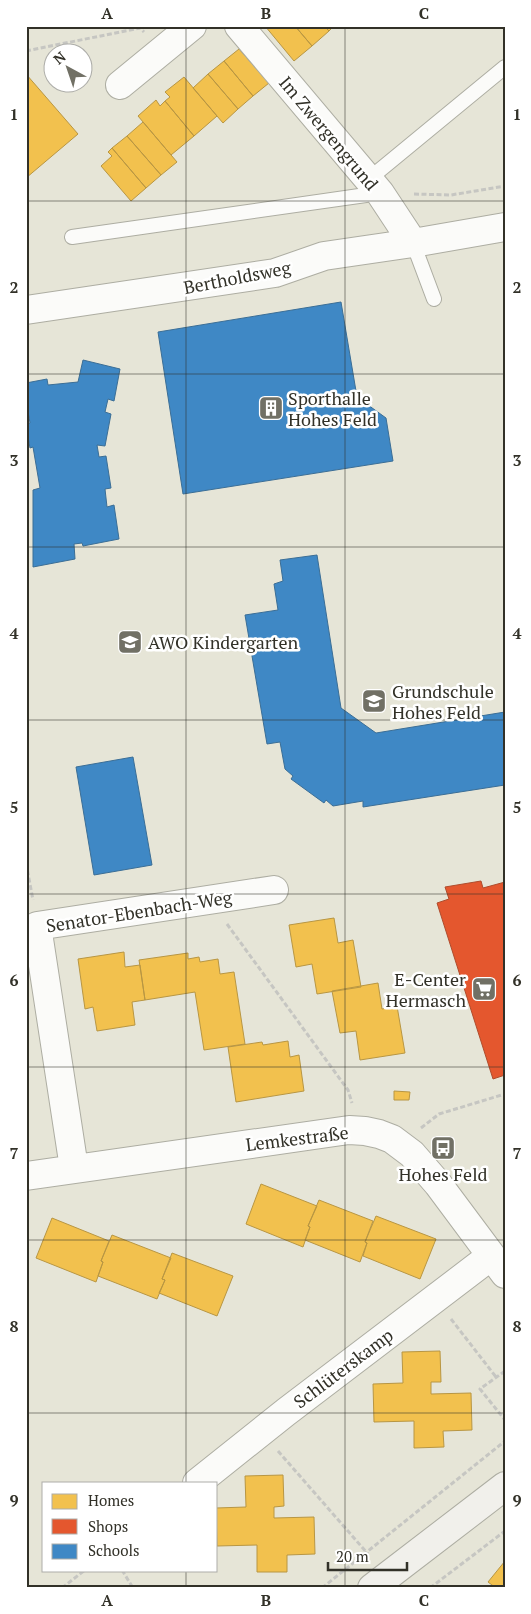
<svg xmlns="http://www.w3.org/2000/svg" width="531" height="1614" font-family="'PT Serif',serif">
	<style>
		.homes { fill: #f2c14e; stroke: #b89643 }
		.shops { fill: #e4572e; stroke: #af4c2c }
		.schools { fill: #3f88c5; stroke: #3b6e96 }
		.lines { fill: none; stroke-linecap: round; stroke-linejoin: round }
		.service-casing { stroke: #adada2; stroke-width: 16 }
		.minor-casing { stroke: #adada2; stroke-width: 30 }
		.secondary-casing { stroke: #adada2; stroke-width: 30 }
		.path { stroke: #c6c6c2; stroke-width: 3; stroke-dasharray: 5 2.5; stroke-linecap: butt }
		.service { stroke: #fbfbf9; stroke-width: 14 }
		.minor { stroke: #fbfbf9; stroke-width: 28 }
		.secondary { stroke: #f1f0eb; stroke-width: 28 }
		.grid { fill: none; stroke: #323128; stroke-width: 1; stroke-opacity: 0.55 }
		.labels { text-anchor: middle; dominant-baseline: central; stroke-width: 5; stroke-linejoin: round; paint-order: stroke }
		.street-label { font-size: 18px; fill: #323128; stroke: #fff }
		.poi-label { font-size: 18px; fill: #323128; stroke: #fff; text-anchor: start }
		.neatline { fill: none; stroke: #323128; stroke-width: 2 }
		.grid-label { font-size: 16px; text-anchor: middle; font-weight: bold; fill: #323128 }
	</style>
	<rect width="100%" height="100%" fill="#e6e5d7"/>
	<path class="homes" d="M265,26H295L312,46L294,61Z
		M295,26H324L329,31L312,46Z
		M324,26H334L329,31Z
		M239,49L269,83L253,96L224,61Z
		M224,61L253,96L238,109L208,74Z
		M26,74L78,134L26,178Z
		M208,74L238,109L223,123L193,88Z
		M184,77L217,116L194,136L165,101L170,97L165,92Z
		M156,100L160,106L165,101L194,136L171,155L138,116Z
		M143,122L177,162L161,175L127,136Z
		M127,136L161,175L146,188L112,148Z
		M112,148L146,188L131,201L101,166L112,156L108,152Z
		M334,918L338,943L353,940L361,987L317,994L312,964L296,967L289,925Z
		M124,952L125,967L140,965L145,1000L132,1002L135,1025L97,1031L93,1007L85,1009L78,959Z
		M188,953V959L199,957L200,962L218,959L220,974L234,972L245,1044L204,1050L195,992L145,1000L139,960Z
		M378,983L382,1009L397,1006L405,1053L360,1060L356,1031L340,1033L332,991Z
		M288,1041L290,1057L299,1055L304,1091L236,1102L228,1047L262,1042L263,1045Z
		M394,1091L410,1092L409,1100H394Z
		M261,1184L317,1206L308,1226L310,1227L303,1247L246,1224Z
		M319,1200L373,1221L365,1242L367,1243L360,1262L305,1240L310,1227L308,1226Z
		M376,1216L436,1239L420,1279L363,1256L367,1243L365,1242Z
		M52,1218L109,1241L101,1261L103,1262L96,1282L36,1258Z
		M112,1235L171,1258L162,1279L165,1280L157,1299L98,1276L103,1262L101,1261Z
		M172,1253L233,1276L217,1316L159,1293L165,1280L162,1279Z
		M440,1351L441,1382H431V1394L471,1393L472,1430L443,1431L444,1447L414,1448V1421L374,1422L373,1384L403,1383L402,1352Z
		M283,1475L284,1506L274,1507V1518L314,1517L315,1554L287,1555V1572H257V1545L217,1546L216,1508L246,1507L245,1476Z
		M505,1561V1588H496L488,1582Z"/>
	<path class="shops" d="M481,881L483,888L505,882V1075L493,1079L437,903L449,899L445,887Z"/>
	<path class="schools" d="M341,302L357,397L386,418L393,461L183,494L158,332Z
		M83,360L120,369L114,401L108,399L105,412L111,414L105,446L97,445L99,457L106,456L111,488L105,489L107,507L114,505L119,539L83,546L82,543L74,544L75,559L33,567V490L40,488L33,447L30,448L26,425L30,423L26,400V383L47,379L48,385L78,382Z
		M317,555L341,708L376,733L505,712V785L363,807V801L333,806L326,800L324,803L291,779L293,776L285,769L280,742L267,744L245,615L278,610L274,584L283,581L280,560Z
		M133,757L152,865L94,875L76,767Z"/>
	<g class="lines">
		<defs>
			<path id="service" d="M369,179L505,67
				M72,237L380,193
				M413,243L434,299"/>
			<path id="minor" d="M239,26L380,193L413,243
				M120,85L192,26
				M26,310L275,273L324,256L413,243L505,227
				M74,1168L37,926L274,890
				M26,1176L349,1130L365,1131L379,1134L392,1139L412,1154L438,1184L505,1274
				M197,1483L286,1412L491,1256"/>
			<path id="secondary" d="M372,1588L505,1486"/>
		</defs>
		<use href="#service" class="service-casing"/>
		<use href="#minor" class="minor-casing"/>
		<use href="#secondary" class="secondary-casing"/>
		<path class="path" d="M26,51L140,28L144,32
			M414,194L451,195L505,186
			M26,863L33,900
			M227,924L348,1090L352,1103
			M421,1128L439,1114L505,1094
			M451,1319L496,1377
			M505,1371L480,1389L505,1420
			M278,1451L368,1554
			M122,1570L133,1588
			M62,1588L85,1570
			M322,1588L505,1441
			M430,1588L505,1531"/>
		<use href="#service" class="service"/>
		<use href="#minor" class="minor"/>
		<use href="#secondary" class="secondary"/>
	</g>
	<path class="grid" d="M186,26V1483M345,26V1588M26,201H505M26,374H505M26,547H505M26,720H505M26,894H505M26,1067H505M26,1240H505M26,1413H505M186,1570V1588"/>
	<defs>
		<symbol id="building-square" viewBox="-11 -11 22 22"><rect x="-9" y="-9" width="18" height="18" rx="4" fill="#717065" stroke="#fff"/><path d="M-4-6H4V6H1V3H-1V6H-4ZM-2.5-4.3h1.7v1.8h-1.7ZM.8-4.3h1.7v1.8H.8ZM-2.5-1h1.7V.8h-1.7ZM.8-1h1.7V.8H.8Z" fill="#fff"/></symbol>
		<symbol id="school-square" viewBox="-11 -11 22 22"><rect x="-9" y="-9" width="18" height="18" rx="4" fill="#717065" stroke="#fff"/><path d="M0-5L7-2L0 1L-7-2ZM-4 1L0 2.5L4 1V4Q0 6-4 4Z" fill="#fff"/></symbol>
		<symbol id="supermarket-square" viewBox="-11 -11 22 22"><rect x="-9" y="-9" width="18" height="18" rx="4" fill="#717065" stroke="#fff"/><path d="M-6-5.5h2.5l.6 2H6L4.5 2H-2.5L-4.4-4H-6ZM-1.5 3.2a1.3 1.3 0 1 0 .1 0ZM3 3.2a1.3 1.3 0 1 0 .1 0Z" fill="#fff"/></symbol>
		<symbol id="bus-square" viewBox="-11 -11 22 22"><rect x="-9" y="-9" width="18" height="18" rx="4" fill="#717065" stroke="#fff"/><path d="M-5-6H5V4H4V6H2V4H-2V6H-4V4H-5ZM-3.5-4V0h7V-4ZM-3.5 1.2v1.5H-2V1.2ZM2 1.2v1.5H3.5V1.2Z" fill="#fff"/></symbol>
	</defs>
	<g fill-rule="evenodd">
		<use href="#building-square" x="257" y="394" width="28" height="28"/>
		<use href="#school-square" x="116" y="628" width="28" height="28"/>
		<use href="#school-square" x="360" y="687" width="28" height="28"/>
		<use href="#supermarket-square" x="470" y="975" width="28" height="28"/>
		<use href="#bus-square" x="429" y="1134" width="28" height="28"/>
	</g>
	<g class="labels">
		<g class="street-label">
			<text transform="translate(329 133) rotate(50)">Im Zwergengrund</text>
			<text transform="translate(237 277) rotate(-11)">Bertholdsweg</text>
			<text transform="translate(139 911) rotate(-9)">Senator-Ebenbach-Weg</text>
			<text transform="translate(297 1138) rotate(-7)">Lemkestraße</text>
			<text transform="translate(343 1368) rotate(-37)">Schlüterskamp</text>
		</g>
		<g class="poi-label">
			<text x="288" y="398">Sporthalle<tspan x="288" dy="21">Hohes Feld</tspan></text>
			<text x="148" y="642">AWO Kindergarten</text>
			<text x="392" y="691">Grundschule<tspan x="392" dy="21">Hohes Feld</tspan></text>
			<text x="466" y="979" text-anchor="end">E-Center<tspan x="466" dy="21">Hermasch</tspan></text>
			<text x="443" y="1174" text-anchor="middle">Hohes Feld</text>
		</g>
	</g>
	<rect width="531" height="1614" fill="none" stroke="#ffffff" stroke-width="55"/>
	<rect x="42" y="1482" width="175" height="90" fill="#ffffff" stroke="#adada9"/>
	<rect x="52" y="1494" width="25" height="15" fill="#f2c14e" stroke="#adada9"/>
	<text x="88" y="1506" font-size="15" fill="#323128">Homes</text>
	<rect x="52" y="1519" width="25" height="15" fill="#e4572e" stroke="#adada9"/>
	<text x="88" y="1532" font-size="15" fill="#323128">Shops</text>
	<rect x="52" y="1544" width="25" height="15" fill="#3f88c5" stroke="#adada9"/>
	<text x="88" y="1556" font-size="15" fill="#323128">Schools</text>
	<g transform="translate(68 68) rotate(320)"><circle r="24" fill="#ffffff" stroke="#adada9"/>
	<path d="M0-4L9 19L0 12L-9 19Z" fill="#717065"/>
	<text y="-8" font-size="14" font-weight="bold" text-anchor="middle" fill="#323128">N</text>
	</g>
	<path d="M328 1562v8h79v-8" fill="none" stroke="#323128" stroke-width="2.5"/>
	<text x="336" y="1562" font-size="15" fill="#323128" stroke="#ffffff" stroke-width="4" paint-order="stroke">20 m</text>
	<rect x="28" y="28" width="476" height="1558" class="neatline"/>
	<g class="grid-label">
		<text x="107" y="19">A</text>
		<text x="266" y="19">B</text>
		<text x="424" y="19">C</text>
		<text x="14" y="120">1</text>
		<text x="517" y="120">1</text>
		<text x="14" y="293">2</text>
		<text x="517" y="293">2</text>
		<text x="14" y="466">3</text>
		<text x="517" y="466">3</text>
		<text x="14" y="639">4</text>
		<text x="517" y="639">4</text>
		<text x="14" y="813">5</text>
		<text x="517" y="813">5</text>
		<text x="14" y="986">6</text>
		<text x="517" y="986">6</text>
		<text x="14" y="1159">7</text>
		<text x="517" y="1159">7</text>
		<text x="14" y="1332">8</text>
		<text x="517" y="1332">8</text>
		<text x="14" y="1506">9</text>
		<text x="517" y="1506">9</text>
		<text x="107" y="1606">A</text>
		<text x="266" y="1606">B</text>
		<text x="424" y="1606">C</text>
	</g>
</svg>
